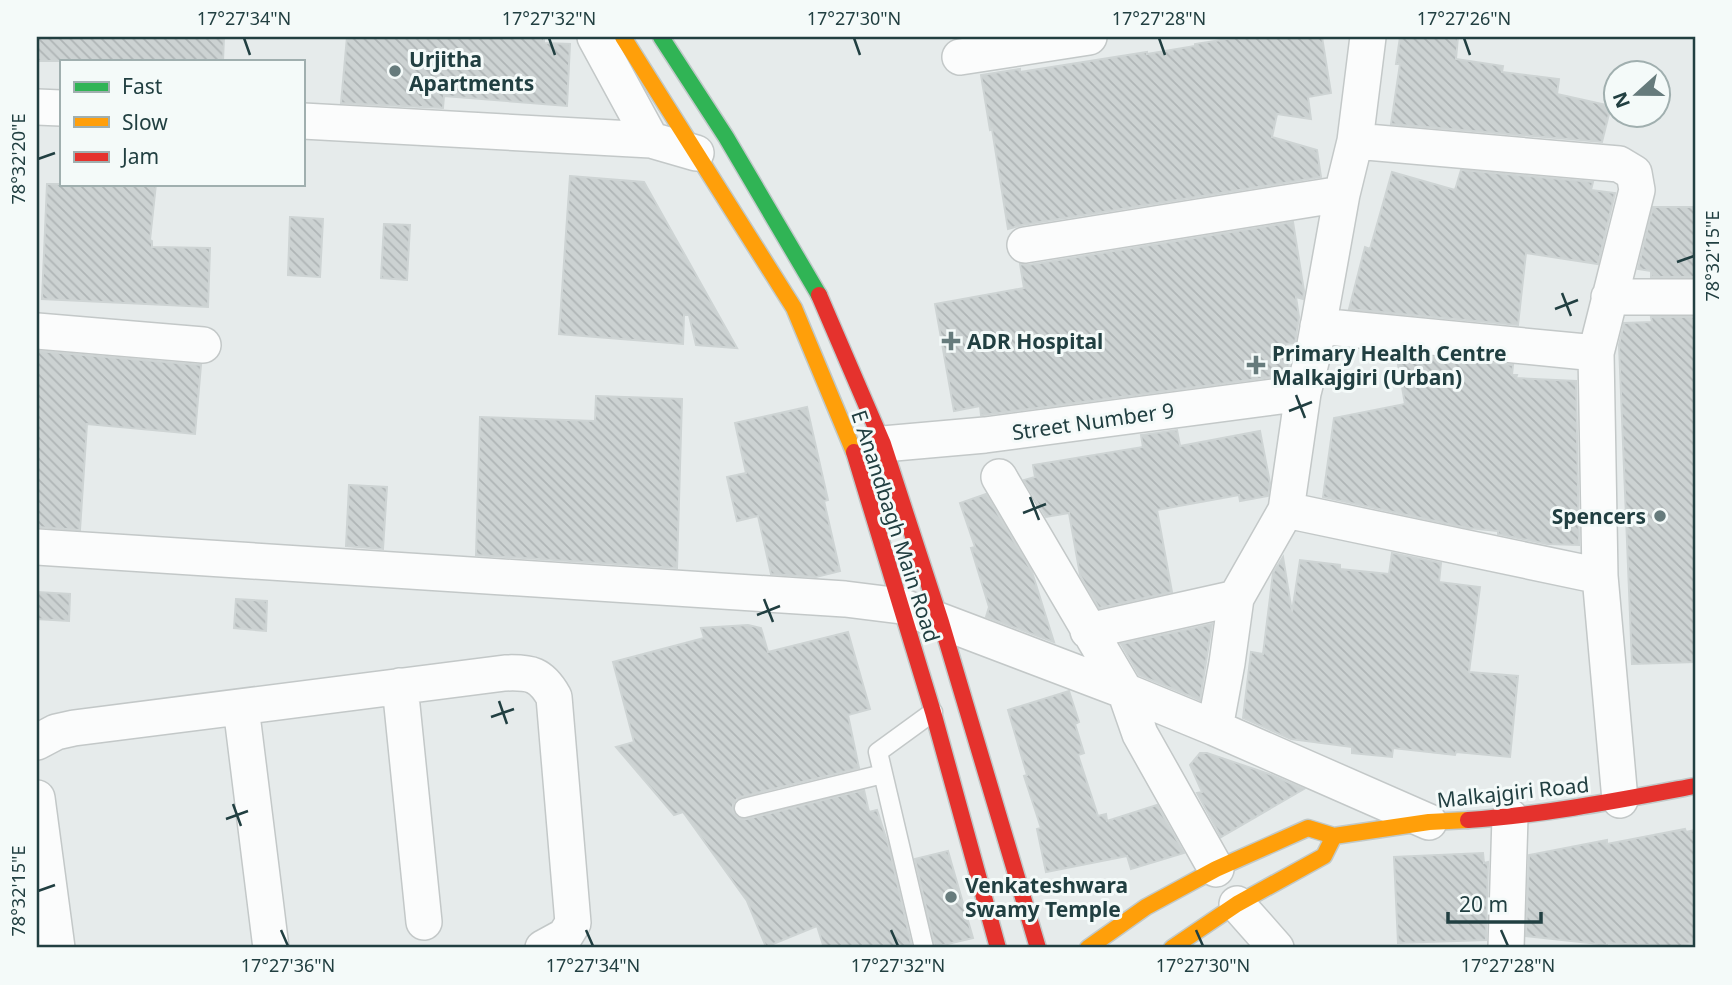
<svg xmlns="http://www.w3.org/2000/svg" width="1732" height="985" font-family="'Noto Sans',sans-serif">
	<style>
		.building { fill: url(#building-back-hatch); stroke: #ced4d4; stroke-width: 2 }
		.lines { fill: none; stroke-linecap: round; stroke-linejoin: round }
		.lane-casing { stroke: #c3c8c8; stroke-width: 21 }
		.street-casing { stroke: #c3c8c8; stroke-width: 38 }
		.fast-casing { stroke: #c1c9c9; stroke-width: 19 }
		.slow-casing { stroke: #c1c9c9; stroke-width: 19 }
		.jam-casing { stroke: #c1c9c9; stroke-width: 19 }
		.lane { stroke: #fbfcfc; stroke-width: 18 }
		.street { stroke: #fbfcfc; stroke-width: 35 }
		.fast { stroke: #30b455; stroke-width: 16 }
		.slow { stroke: #ff9f0a; stroke-width: 16 }
		.jam { stroke: #e5322d; stroke-width: 16 }
		.ticks { fill: none; stroke: #213f41; stroke-width: 2.5 }
		.poi-dot { fill: #667b7c; stroke: #f4faf9; stroke-width: 2.5 }
		.labels { text-anchor: middle; dominant-baseline: central; stroke-width: 6; stroke-linejoin: round; paint-order: stroke }
		.poi-label { font-size: 21px; font-weight: bold; fill: #213f41; stroke: #f4faf9; text-anchor: start }
		.street-label { font-size: 21px; fill: #213f41; stroke: #f4faf9 }
		.neatline { fill: none; stroke: #213f41; stroke-width: 2.5 }
		.ticks-label { font-size: 18px; text-anchor: middle; fill: #213f41 }
	</style>
	<defs>
		<pattern id="building-back-hatch" width="6" height="6" patternUnits="userSpaceOnUse" patternTransform="scale(1.75)"><rect width="6" height="6" fill="#ccd2d2"/><path d="M-1 5l2 2M0 0l6 6M5-1l2 2" fill="none" stroke="#afb5b6"/></pattern>
	</defs>
	<rect width="100%" height="100%" fill="#e6ebeb"/>
	<path class="building" d="M37,37H224L223,61H37Z
		M347,37H544V43L570,44L567,106L444,96L443,108L341,103Z
		M1240,37H1322L1331,93L1308,97L1311,119L1277,114L1272,137L1317,150L1321,177L1022,225L1008,229L992,129L990,130L981,75L1020,69V72L1147,52V54L1195,46V44Z
		M1400,37H1458L1456,59L1503,66L1502,72L1559,79L1557,94L1611,106L1602,142L1391,124L1400,64H1396Z
		M1461,170L1593,182L1591,190L1615,193L1598,264L1526,253L1518,325L1349,309L1365,247L1370,249L1392,172L1455,190Z
		M570,176L644,182L737,348L696,345L689,315H684L683,344L559,334Z
		M47,184H156L150,240L152,241V247L210,248L208,307L42,299Z
		M1653,207H1695V277H1651V271L1638,269Z
		M290,217L323,219L320,277L288,275Z
		M1293,222L1304,291L1303,299L1296,297L1299,317L1295,343L1285,344L1289,367L1287,375L983,415H981L980,406L954,411L935,304L1024,288L1020,264L1028,265Z
		M384,224L410,225L407,280L381,278Z
		M1651,317H1695V662L1632,664L1619,345L1624,323L1652,322Z
		M37,351L201,365L195,434L87,424L80,530L37,527Z
		M1398,354L1513,365L1512,375H1517L1516,378L1576,381L1579,545L1547,544L1498,534V531L1468,528L1323,497L1334,418L1405,404L1397,359Z
		M596,396L682,399L677,568L476,555L480,417L595,421Z
		M807,407L828,500L824,501L840,571L816,577L771,574L758,516L737,521L727,477L746,473L735,423Z
		M1177,430L1180,446L1260,431L1270,483L1268,496L1240,501L1239,495L1157,510L1172,592L1099,608L1080,575L1069,513L1046,517L1024,480L1035,477L1033,465L1143,447L1141,435Z
		M349,485L387,487L383,549L346,546Z
		M986,494L1032,572L1054,642L986,617L989,607L971,548L975,547L960,503Z
		M1392,553L1441,563L1439,582L1480,587L1469,672L1518,676L1510,757L1456,752L1455,755L1393,748L1392,757L1352,753V747L1291,739L1243,718L1251,652L1263,654L1273,573L1283,557L1292,612L1300,560L1340,565V569L1389,574Z
		M37,592L70,594L69,621L37,619Z
		M236,599L267,601L266,631L234,628Z
		M1212,624L1200,700L1139,675L1121,644Z
		M748,625L761,628L768,652L848,632L870,709L848,715L859,768L741,797L737,799L733,804V811L740,819H747L864,790L869,812L877,810L889,847L912,948H824L817,926L766,947L747,901L683,812L674,815L616,747L634,742L613,662L704,638L701,628Z
		M1069,691L1079,722L1075,724L1084,753L1078,755L1098,816L1106,814L1107,821L1157,805L1184,853L1131,869L1127,856L1046,872L1037,829L1041,828L1024,776L1027,775L1008,710Z
		M1200,753H1207L1269,774L1304,789L1221,837L1197,793L1202,792L1190,765Z
		M1685,829L1686,832L1695,830V943L1683,944V947L1607,943V945L1526,936L1529,855L1607,840V844Z
		M948,851L973,938L935,947L915,859Z
		M1483,853L1484,863L1488,862L1486,940L1398,943L1394,857Z"/>
	<g class="lines">
		<defs>
			<path id="lane" d="M744,808L883,774
				M924,948L878,752L933,712"/>
			<path id="street" d="M595,37L651,140
				M960,57L1089,37
				M37,107L61,108
				M303,121L651,140L696,153
				M1355,141L1619,164L1634,173L1637,190L1596,353L1600,576L1620,800
				M1025,245L1342,194
				M1609,297H1695
				M1318,326L1596,353
				M37,331L203,345
				M883,444L985,435L1303,393
				M999,477L1125,691L1140,734L1216,869
				M1286,510L1600,576
				M37,547L845,599L901,606L1125,691L1215,728L1429,822
				M1088,631L1236,598
				M400,686L424,922
				M241,707L271,948
				M1215,728L1227,663L1236,598L1286,510L1303,393L1314,350L1342,194L1355,141L1368,37
				M37,742L56,732L74,728L505,673C531,672 541,674 554,697L573,923L565,936L543,948
				M37,798L57,948
				M1237,904L1276,948
				M1506,948L1510,817"/>
			<path id="fast" d="M661,37L726,137L819,295"/>
			<path id="slow" d="M623,37L794,308L854,452
				M1088,948L1146,907L1216,869L1308,828L1334,836L1429,822L1468,820
				M1172,948L1237,904L1324,856L1334,836"/>
			<path id="jam" d="M819,295L883,444L941,622L1038,948
				M854,452L933,712L998,948
				M1468,820C1544,815 1620,800 1695,786"/>
		</defs>
		<use href="#lane" class="lane-casing"/>
		<use href="#street" class="street-casing"/>
		<use href="#fast" class="fast-casing"/>
		<use href="#slow" class="slow-casing"/>
		<use href="#jam" class="jam-casing"/>
		<use href="#lane" class="lane"/>
		<use href="#street" class="street"/>
		<use href="#fast" class="fast"/>
		<use href="#slow" class="slow"/>
		<use href="#jam" class="jam"/>
	</g>
	<path class="ticks" d="M244,38L250,55M549,38L555,55M854,38L860,55M1159,38L1165,55M1464,38L1470,55M38,159L55,153M1677,262L1694,256M1562,293L1571,316M1555,309L1578,300M1296,395L1305,418M1289,411L1312,402M1030,497L1039,520M1023,513L1046,504M764,599L773,622M757,615L780,606M499,701L507,724M491,717L514,709M233,804L241,826M226,819L248,811M38,891L55,885M281,930L288,946M586,930L593,946M891,930L898,946M1196,930L1203,946M1501,930L1508,946"/>
	<g class="poi-dot">
		<circle cx="395" cy="71" r="7"/>
		<path d="M947.5 330.5h7v7h7v7h-7v7h-7v-7h-7v-7h7z"/>
		<path d="M1252.5 354.5h7v7h7v7h-7v7h-7v-7h-7v-7h7z"/>
		<circle cx="1660" cy="516" r="7"/>
		<circle cx="951" cy="897" r="7"/>
	</g>
	<g class="labels">
		<g class="poi-label">
			<text x="409" y="59">Urjitha<tspan x="409" dy="24">Apartments</tspan></text>
			<text x="967" y="341">ADR Hospital</text>
			<text x="1272" y="353">Primary Health Centre<tspan x="1272" dy="24">Malkajgiri (Urban)</tspan></text>
			<text x="1646" y="516" text-anchor="end">Spencers</text>
			<text x="965" y="885">Venkateshwara<tspan x="965" dy="24">Swamy Temple</tspan></text>
		</g>
		<g class="street-label">
			<text transform="translate(1093 421) rotate(-8)">Street Number 9</text>
			<text transform="translate(896 526) rotate(72)">E Anandbagh Main Road</text>
			<text transform="translate(1513 792) rotate(-6)">Malkajgiri Road</text>
		</g>
	</g>
	<rect width="1732" height="985" fill="none" stroke="#f4faf9" stroke-width="77"/>
	<rect x="60" y="60" width="245" height="126" fill="#f4faf9" stroke="#a0afaf" stroke-width="2"/>
	<rect x="74" y="82" width="35" height="10" fill="#30b455" stroke="#a0afaf" stroke-width="2"/>
	<text x="122" y="94" font-size="21" fill="#213f41">Fast</text>
	<rect x="74" y="117" width="35" height="10" fill="#ff9f0a" stroke="#a0afaf" stroke-width="2"/>
	<text x="122" y="130" font-size="21" fill="#213f41">Slow</text>
	<rect x="74" y="152" width="35" height="10" fill="#e5322d" stroke="#a0afaf" stroke-width="2"/>
	<text x="122" y="164" font-size="21" fill="#213f41">Jam</text>
	<g transform="translate(1637 94) rotate(249)"><circle r="33" fill="#f4faf9" stroke="#a0afaf" stroke-width="2"/>
	<path d="M0-5L12 26L0 18L-12 26Z" fill="#667b7c"/>
	<text y="-10" font-size="19" font-weight="bold" text-anchor="middle" fill="#213f41">N</text>
	</g>
	<path d="M1448 912v10h93v-10" fill="none" stroke="#213f41" stroke-width="3.5"/>
	<text x="1459" y="912" font-size="21" fill="#213f41" stroke="#f4faf9" stroke-width="5" paint-order="stroke">20 m</text>
	<rect x="38" y="38" width="1656" height="908" class="neatline"/>
	<g class="ticks-label">
		<text x="244" y="25">17°27'34"N</text>
		<text x="549" y="25">17°27'32"N</text>
		<text x="854" y="25">17°27'30"N</text>
		<text x="1159" y="25">17°27'28"N</text>
		<text x="1464" y="25">17°27'26"N</text>
		<text transform="translate(19 159) rotate(-90)" y="6">78°32'20"E</text>
		<text transform="translate(1713 256) rotate(-90)" y="6">78°32'15"E</text>
		<text transform="translate(19 891) rotate(-90)" y="6">78°32'15"E</text>
		<text x="288" y="972">17°27'36"N</text>
		<text x="593" y="972">17°27'34"N</text>
		<text x="898" y="972">17°27'32"N</text>
		<text x="1203" y="972">17°27'30"N</text>
		<text x="1508" y="972">17°27'28"N</text>
	</g>
</svg>
